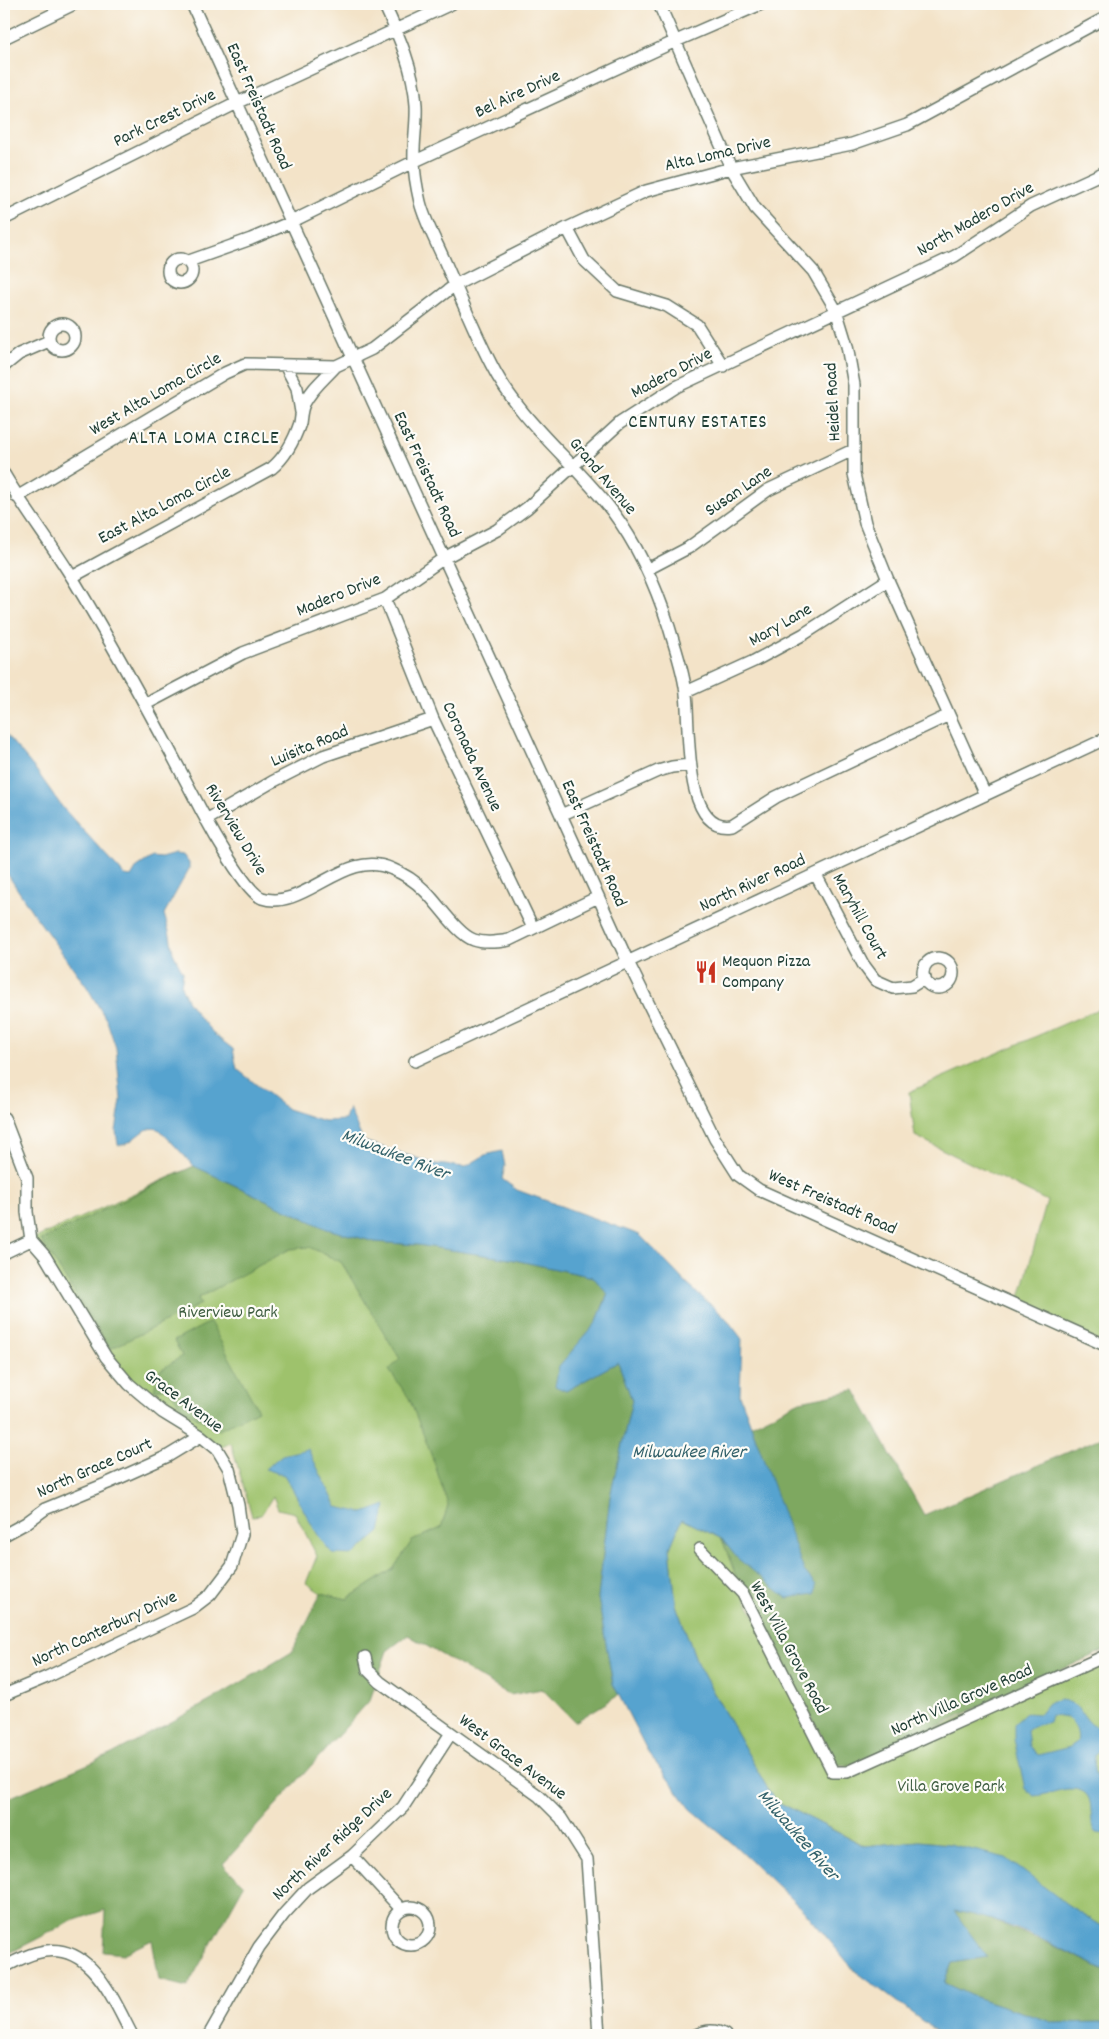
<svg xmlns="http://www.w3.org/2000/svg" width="1109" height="2039" font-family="Dekko,sans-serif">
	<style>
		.green { fill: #9ec26c; stroke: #5e8050 }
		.forest { fill: #7ea860; stroke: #4e724a }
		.water { fill: #56a3cf; stroke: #3a7082; fill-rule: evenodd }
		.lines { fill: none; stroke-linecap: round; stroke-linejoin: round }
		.minor-casing { stroke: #697768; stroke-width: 14 }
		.minor { stroke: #fff; stroke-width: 11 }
		.labels { text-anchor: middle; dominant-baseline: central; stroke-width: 4.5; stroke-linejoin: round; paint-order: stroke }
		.street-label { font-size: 18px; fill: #1f3d34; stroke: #fdfcf7 }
		.poi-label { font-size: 18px; fill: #1f3d34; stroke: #fdfcf7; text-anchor: start }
		.park-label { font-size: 18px; fill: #3f5e42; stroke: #fdfcf7 }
		.neighbourhood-label { font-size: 19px; letter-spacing: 1px; fill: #1f3d34; stroke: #fdfcf7 }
		.water-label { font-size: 19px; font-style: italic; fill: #32616a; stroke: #fdfcf7 }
	</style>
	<rect width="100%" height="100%" fill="#fdfcf7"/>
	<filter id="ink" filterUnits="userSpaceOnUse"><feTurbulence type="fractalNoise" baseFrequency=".02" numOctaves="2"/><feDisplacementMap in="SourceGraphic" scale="10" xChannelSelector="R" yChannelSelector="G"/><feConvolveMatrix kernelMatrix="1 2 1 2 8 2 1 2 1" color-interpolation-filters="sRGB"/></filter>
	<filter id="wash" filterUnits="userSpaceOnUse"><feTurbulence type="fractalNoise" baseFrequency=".0096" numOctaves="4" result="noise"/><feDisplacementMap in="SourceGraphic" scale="20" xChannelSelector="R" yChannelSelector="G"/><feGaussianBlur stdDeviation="1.12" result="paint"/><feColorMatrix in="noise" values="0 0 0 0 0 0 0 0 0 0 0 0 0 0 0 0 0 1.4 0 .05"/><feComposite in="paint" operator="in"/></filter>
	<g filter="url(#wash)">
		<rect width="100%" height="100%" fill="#f3e3c8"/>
		<path class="green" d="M1105,1006V1345L1019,1301L1047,1201L915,1136L909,1092Z
			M194,1166L223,1181L510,1259L632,1400L610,1497L607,1523L369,1585L347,1599L321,1593L306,1583L317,1556L295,1513L278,1509L273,1496L261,1515L252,1516L231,1443L217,1449L129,1384L31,1240Z
			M682,1519L722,1539L743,1594L833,1772L1105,1656V1928L1068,1905L949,1844L919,1841L865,1846L774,1800L698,1665L676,1605L670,1548Z"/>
		<path class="forest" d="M194,1166L327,1229L375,1242L418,1245L510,1259L593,1277L608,1293L596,1323L559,1366L566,1391L618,1362L632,1400L610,1497L598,1598L613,1684L619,1695L575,1722L542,1689L510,1695L408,1635L387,1651L370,1700L223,1864L244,1885L187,1987L159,1980L152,1940L123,1954L103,1952L105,1910L72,1921L4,1956V1800L112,1754L210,1701L292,1652L321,1593L347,1599L393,1569L412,1541L441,1528L448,1505L434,1462L409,1398L389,1370L400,1359L341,1262L309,1247L290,1249L198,1298L201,1304L110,1349L41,1240Z
			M210,1322L258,1410L219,1430L183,1409L168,1388L154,1390L159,1371L182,1356L174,1341Z
			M855,1390L924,1515L1105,1436V1650L851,1765H837L736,1576L722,1539L738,1558L816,1585L804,1571L777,1500L751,1425L800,1401Z
			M953,1911L980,1915L1054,1946L1105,1970V2022L1054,2023L972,1996L944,1983L952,1963L986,1957Z"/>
		<path class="water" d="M4,732L36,770L63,808L125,876L131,877L137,867L152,857L161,858L175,854L183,855L189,863V869L164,914L170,935L173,953L183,972L181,986L187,1000L199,1017L216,1036L233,1049L237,1069L287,1109L324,1121L345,1120L349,1108L363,1141L435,1164L465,1167L485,1155L502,1151L505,1166L502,1179L517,1190L640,1235L687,1284L726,1318L742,1339L740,1395L804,1571L816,1585L815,1594L787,1598L737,1558L722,1539L682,1519L670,1548L676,1605L698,1665L774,1800L864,1846L919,1841L949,1844L1006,1858L1068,1905L1105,1928V1970C1057,1947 1007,1919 954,1911L987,1957L952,1963L944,1983L972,1996L1054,2023L1105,2022V2035H941L854,1970L808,1915L731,1842L691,1809L649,1754L613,1684L598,1598L610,1497L632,1400L618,1362L566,1391L555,1386L559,1366L596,1323L608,1294L593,1277L510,1259L418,1245L375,1242L327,1229L194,1166L160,1130C142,1122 133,1147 118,1145L116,1131L121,1100L116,1048L107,1021L87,987L33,913L4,869Z
			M308,1449L337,1507L364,1513L386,1505L380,1532L353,1555L333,1554C311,1531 301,1501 284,1475L265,1469L282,1455Z
			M1061,1700C1077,1702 1080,1712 1090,1723C1094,1727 1100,1729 1105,1731V1750H1099L1095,1754L1094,1770L1098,1783L1105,1794V1834L1097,1833C1084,1819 1102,1789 1070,1789C1059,1789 1047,1795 1035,1796L1025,1789L1014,1739V1724L1026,1713L1039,1714L1048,1703ZM1051,1715C1054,1716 1057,1715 1060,1716C1072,1716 1080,1732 1077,1742L1070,1747L1038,1755L1029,1746L1027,1731L1033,1726L1049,1722Z"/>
	</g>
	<g filter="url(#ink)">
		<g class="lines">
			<defs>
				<path id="minor" d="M192,4L628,962L715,1139L738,1175L759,1190L1105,1345
					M384,4C399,36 414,70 416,105C417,124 413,142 414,161C414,174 417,189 420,202C425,222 437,243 445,262C460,296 474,331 491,364C520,422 573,460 612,511C637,544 656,586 669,627C675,648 684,672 686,694C690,723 682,834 732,825L776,797L949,715
					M659,4L731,168L755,208L813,271L836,310L847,346L854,385V474L865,523L888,580L985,795
					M4,38L74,4
					M4,219L237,103L451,4
					M567,228L584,260L617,291L667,306L697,325L723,366
					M168 271a12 12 0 1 1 24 0a12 12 0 1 1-24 0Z
					M189,261L251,239L291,222L413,162L676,41L761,4
					M49 337a13 13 0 1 1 26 0a13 13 0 1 1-26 0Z
					M285,365L297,388L301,412
					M4,366L19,354L49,341
					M4,474C25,510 51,543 73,579C119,655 161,733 202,812C211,829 246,892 262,898C304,912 345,847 392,869C404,874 415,881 424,890C438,903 457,934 474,940C485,944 498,942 509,940L598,897
					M17,497L225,373L245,364L336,366L372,349L455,285L567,228L646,191L731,168L852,144L907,125L1105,18
					M648,569L688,548L768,490L853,450
					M72,577L272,468C286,456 294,441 300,423C301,417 301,410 304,404C311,389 325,378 336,366
					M385,599L433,719L533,928
					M686,692L754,661L804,634L888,580
					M146,704L243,653L385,599L444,558L497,530L527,508L620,423L676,387L955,256L1031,206L1105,172
					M561,815L658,771L672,767L690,765
					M206,820L272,782L323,756L433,719
					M816,875L863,964L875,980L893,988L912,986L925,978
					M923 973a15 15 0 1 1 30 0a15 15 0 1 1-30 0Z
					M415,1061L1105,739
					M4,1118L27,1178V1212L31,1240L45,1256L106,1357L129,1384L162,1412L201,1436L217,1449L229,1469L238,1505L242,1534L232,1566L210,1595L193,1608L47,1677L4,1695
					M4,1253L31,1240
					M4,1535L26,1523L45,1509L108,1483L168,1456L201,1436
					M700,1549L743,1594L833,1772H847L1105,1656
					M365,1657L368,1670L380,1682L539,1796L561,1818L587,1859L599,2035
					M352,1856L401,1909
					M392 1926a19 19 0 1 1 38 0a19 19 0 1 1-38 0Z
					M4,1967C14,1962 25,1956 36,1953C89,1937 113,1999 132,2035
					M209,2035L259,1947L284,1914L308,1888L352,1856L403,1807L451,1733
					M696,2035C706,2030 715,2029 725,2035"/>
			</defs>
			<use href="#minor" class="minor-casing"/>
			<use href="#minor" class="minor"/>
		</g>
	</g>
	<defs>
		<symbol id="restaurant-bare" viewBox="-9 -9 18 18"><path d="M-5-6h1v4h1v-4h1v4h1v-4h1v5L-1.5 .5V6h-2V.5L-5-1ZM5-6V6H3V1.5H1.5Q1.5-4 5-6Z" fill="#c8321e" stroke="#fdfcf7" stroke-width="2.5" paint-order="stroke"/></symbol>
	</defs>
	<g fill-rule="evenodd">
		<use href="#restaurant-bare" x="690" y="956" width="32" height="32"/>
	</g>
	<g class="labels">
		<g class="street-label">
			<text transform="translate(518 95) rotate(-25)">Bel Aire Drive</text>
			<text transform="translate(258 107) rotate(66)">East Freistadt Road</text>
			<text transform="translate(165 119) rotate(-26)">Park Crest Drive</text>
			<text transform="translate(718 155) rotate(-13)">Alta Loma Drive</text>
			<text transform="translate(976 220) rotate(-30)">North Madero Drive</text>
			<text transform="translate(672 374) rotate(-28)">Madero Drive</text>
			<text transform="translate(156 395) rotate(-30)">West Alta Loma Circle</text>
			<text transform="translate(834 402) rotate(-93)">Heidel Road</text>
			<text transform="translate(426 475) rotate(65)">East Freistadt Road</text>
			<text transform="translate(602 477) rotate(50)">Grand Avenue</text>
			<text transform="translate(739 492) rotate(-34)">Susan Lane</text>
			<text transform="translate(165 506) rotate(-28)">East Alta Loma Circle</text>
			<text transform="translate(339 596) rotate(-22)">Madero Drive</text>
			<text transform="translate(781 626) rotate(-30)">Mary Lane</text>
			<text transform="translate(310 747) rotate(-23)">Luisita Road</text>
			<text transform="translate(471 757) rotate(65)">Coronada Avenue</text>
			<text transform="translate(235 830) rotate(59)">Riverview Drive</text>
			<text transform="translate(593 844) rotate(66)">East Freistadt Road</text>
			<text transform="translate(753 884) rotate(-25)">North River Road</text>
			<text transform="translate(859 917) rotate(61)">Maryhill Court</text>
			<text transform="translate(832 1203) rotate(24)">West Freistadt Road</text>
			<text transform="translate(183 1402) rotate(37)">Grace Avenue</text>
			<text transform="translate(95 1469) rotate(-24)">North Grace Court</text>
			<text transform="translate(105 1630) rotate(-25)">North Canterbury Drive</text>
			<text transform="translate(788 1648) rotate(62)">West Villa Grove Road</text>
			<text transform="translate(962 1701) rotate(-24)">North Villa Grove Road</text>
			<text transform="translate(512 1758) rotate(37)">West Grace Avenue</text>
			<text transform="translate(333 1845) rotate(-43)">North River Ridge Drive</text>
		</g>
		<g class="poi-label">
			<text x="722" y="962">Mequon Pizza<tspan x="722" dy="21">Company</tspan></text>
		</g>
		<g class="park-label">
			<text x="228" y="1313">Riverview Park</text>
			<text x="951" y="1787">Villa Grove Park</text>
		</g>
		<g class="neighbourhood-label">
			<text x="698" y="423">CENTURY ESTATES</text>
			<text x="204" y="439">ALTA LOMA CIRCLE</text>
		</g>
		<g class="water-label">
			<text transform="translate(395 1156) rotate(21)">Milwaukee River</text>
			<text x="689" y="1453">Milwaukee River</text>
			<text transform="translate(797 1836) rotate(49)">Milwaukee River</text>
		</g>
	</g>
	<rect width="1109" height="2039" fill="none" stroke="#fdfcf7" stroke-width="20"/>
</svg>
